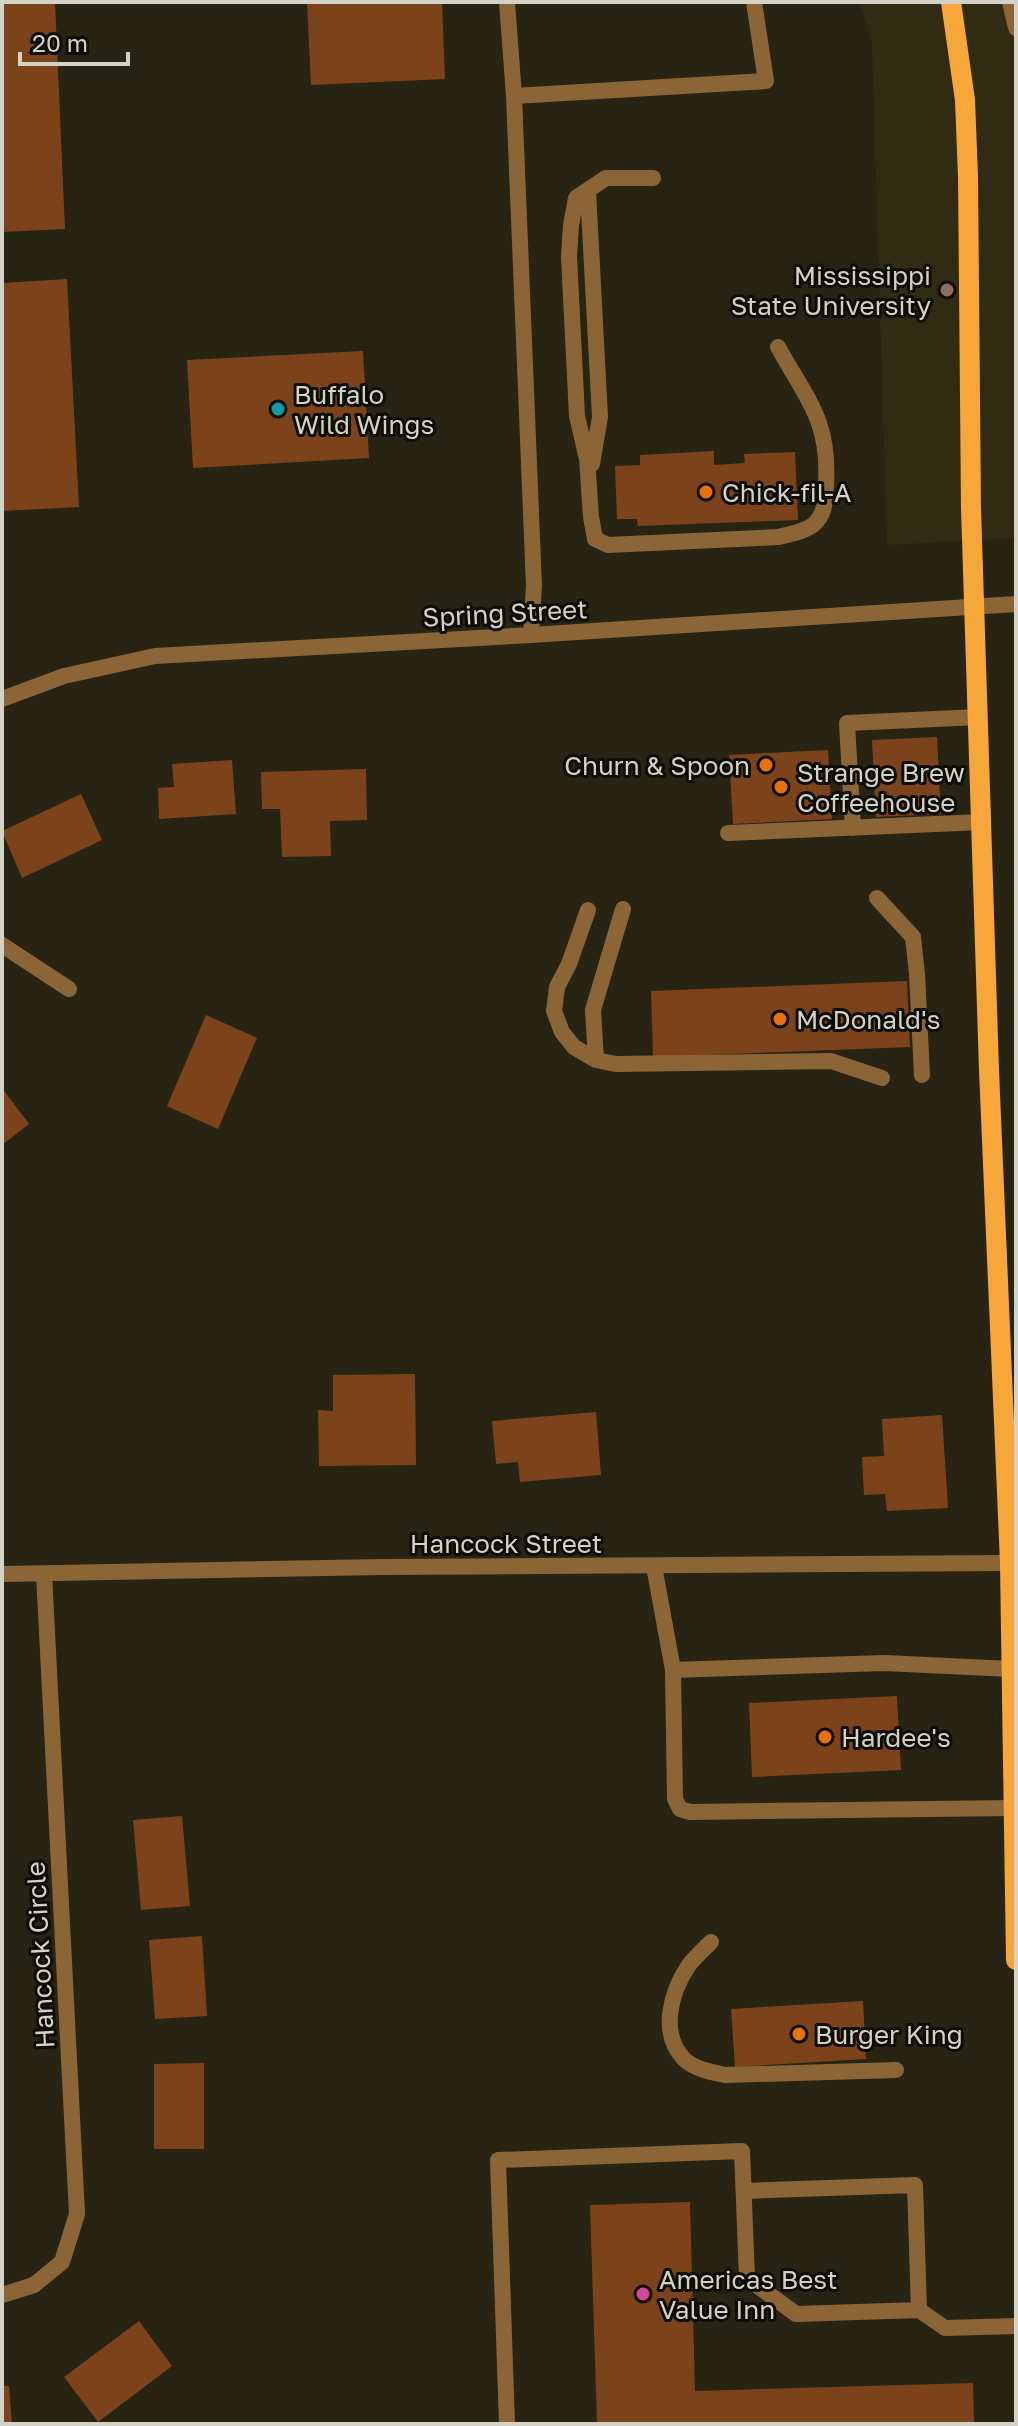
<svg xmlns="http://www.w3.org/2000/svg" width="1018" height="2426" font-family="'Golos Text',sans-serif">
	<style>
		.built { fill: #302c14 }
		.building { fill: #7c431b }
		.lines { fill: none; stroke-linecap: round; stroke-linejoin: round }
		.service { stroke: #8c6537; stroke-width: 16 }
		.minor { stroke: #8c6537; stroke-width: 16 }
		.tertiary { stroke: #8c6537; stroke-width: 16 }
		.primary { stroke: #f7a63a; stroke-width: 20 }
		.education-dot { fill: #8d6e63; stroke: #0e0d06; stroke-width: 3 }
		.culture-dot { fill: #0f9aa8; stroke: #0e0d06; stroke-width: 3 }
		.food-dot { fill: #e8710a; stroke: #0e0d06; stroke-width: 3 }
		.hotel-dot { fill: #d1479c; stroke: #0e0d06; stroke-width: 3 }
		.labels { text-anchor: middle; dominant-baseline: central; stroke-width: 6; stroke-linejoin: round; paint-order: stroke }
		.poi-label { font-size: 26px; fill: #d3d2c7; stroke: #0e0d06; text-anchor: start }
		.street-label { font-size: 26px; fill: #d3d2c7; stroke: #0e0d06 }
	</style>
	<rect width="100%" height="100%" fill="#272413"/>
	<path class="built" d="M859,2H1016V538L887,545L872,42Z"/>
	<path class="building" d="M2,2H55L65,229L2,232Z
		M307,2H442L445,79L311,85Z
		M67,279L79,507L2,511V283Z
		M363,351L369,458L193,468L187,360Z
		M714,451V465L745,463L744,454L795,452L798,520L638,526L637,519H617L615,466L640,465V455Z
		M937,737L941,814L876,817L872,740Z
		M828,750L832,819L733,824L729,755Z
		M232,760L236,814L159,819L158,788L174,787L172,764Z
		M366,769L367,820L330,821L331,856L282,857L280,809H262L261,772Z
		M81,794L102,840L22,878L2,831Z
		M907,981L910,1047L653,1057L651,991Z
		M206,1015L257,1038L218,1129L167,1106Z
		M2,1088L29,1124L2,1145Z
		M415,1374L416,1465L319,1466L318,1410L333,1411V1375Z
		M596,1412L601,1475L520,1482L518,1462L496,1464L492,1421Z
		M942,1415L948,1508L887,1511L885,1494L864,1495L862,1457L884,1456L882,1419Z
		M897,1696L901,1770L752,1777L749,1703Z
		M182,1816L190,1906L141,1910L133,1820Z
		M202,1936L207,2016L155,2019L149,1940Z
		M863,2001L866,2059L735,2067L731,2009Z
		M204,2063V2149H154V2064Z
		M690,2202L695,2391L973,2383L974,2424H597L590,2205Z
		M139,2321L172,2366L98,2422L64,2377Z
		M2,2386H9L12,2424H2Z"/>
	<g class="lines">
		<path class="service" d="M507,2L514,96L534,586L531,635
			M514,96L766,81L754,2
			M653,178H606L576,198L571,225L569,257L577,416L587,459L591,517L595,539L608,545L778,537C790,534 804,532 813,525C826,514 825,500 826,485C830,420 807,400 778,347
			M588,191L600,417L592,464
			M853,828L847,723L979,717
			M728,833L982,822
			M877,898L913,937L917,974L922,1075
			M623,909L593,1010L596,1060L616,1064L831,1061L882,1078
			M588,910L569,964L557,987L554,1011L562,1032L574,1047L596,1060
			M654,1566L673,1670
			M1011,1669L884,1663L673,1670L675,1799L680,1809L690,1812L1014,1808
			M711,1942C704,1949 695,1957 689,1965C671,1991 659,2033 684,2059C694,2069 711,2072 725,2075L896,2070
			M919,2310L945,2328L1016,2326
			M507,2424L498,2160L742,2151L747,2278L796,2314L919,2310L915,2185L744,2191"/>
		<path class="minor" d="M2,945L69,989
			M2,1574L383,1567L1010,1563
			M2,2295L34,2285L62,2262L77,2214L44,1574"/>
		<path class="tertiary" d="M1010,2L1016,28
			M2,699L64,676L155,656L531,635L1016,604"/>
		<path class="primary" d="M951,2L965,100L968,176L971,508L989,1070L1010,1563L1016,1960"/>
	</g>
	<circle class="education-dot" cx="947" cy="290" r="8"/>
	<circle class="culture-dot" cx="278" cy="409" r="8"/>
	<g class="food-dot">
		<circle cx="706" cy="492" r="8"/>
		<circle cx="766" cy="765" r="8"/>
		<circle cx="781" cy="787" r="8"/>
		<circle cx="780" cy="1019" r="8"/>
		<circle cx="825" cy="1737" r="8"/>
		<circle cx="799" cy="2034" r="8"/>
	</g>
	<circle class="hotel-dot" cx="643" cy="2294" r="8"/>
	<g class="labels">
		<g class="poi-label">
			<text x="931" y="275" text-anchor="end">Mississippi<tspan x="931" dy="30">State University</tspan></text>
			<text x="294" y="394">Buffalo<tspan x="294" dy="30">Wild Wings</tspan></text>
			<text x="722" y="492">Chick-fil-A</text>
			<text x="750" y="765" text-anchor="end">Churn &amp; Spoon</text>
			<text x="797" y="772">Strange Brew<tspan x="797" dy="30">Coffeehouse</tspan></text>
			<text x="796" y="1019">McDonald's</text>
			<text x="841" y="1737">Hardee's</text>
			<text x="815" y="2034">Burger King</text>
			<text x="659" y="2279">Americas Best<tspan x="659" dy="30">Value Inn</tspan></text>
		</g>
		<g class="street-label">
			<text transform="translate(505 613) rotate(-3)">Spring Street</text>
			<text x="506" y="1543">Hancock Street</text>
			<text transform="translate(40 1955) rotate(-93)">Hancock Circle</text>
		</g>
	</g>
	<rect width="1018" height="2426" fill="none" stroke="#d3d2c7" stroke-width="8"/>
	<path d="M20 52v12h108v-12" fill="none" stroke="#d3d2c7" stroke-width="4"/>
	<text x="32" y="52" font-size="24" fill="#d3d2c7" stroke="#0e0d06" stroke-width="6" paint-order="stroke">20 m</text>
</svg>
